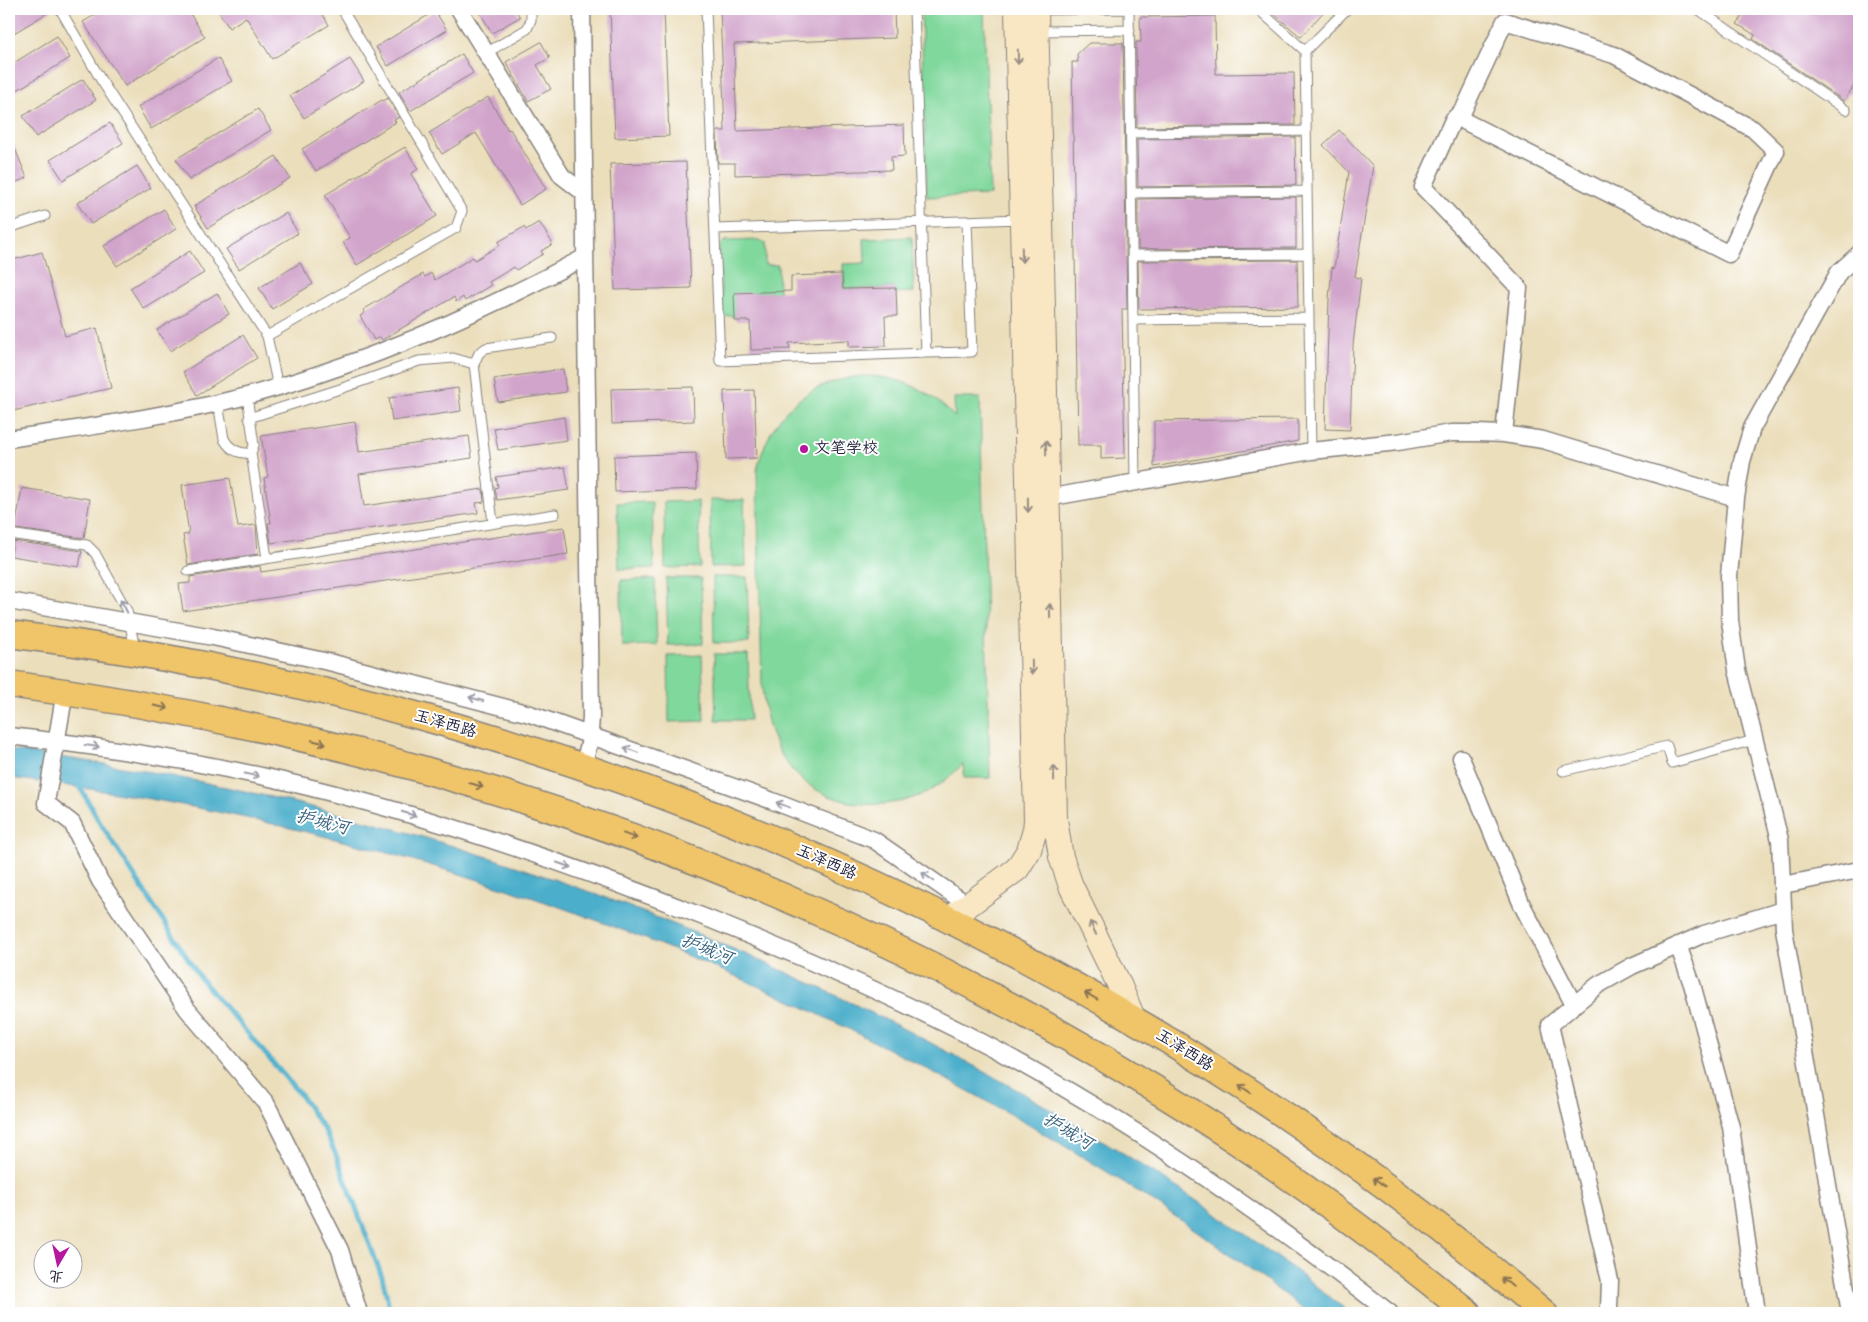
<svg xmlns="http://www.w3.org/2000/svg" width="1868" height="1322" font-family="Dekko,'LXGW WenKai TC',sans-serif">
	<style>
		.green { fill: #80d89c; stroke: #517d6c }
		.water { fill: #4cafcb; stroke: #376883 }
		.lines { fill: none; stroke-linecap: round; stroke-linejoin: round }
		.stream { stroke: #4cafcb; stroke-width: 5 }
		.building { fill: #d1a4cb }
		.lane-casing { stroke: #86807b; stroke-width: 11 }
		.street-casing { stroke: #86807b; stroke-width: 19 }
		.secondary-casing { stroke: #86807b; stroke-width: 26 }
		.primary-casing { stroke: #86807b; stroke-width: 29 }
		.lane { stroke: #fff; stroke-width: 9 }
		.street { stroke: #fff; stroke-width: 16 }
		.secondary { stroke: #f9e7c3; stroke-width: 24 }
		.primary { stroke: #f0c469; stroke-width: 26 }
		.oneway { stroke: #988e86 }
		.oneway2 { stroke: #9c9ca7 }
		.oneway3 { stroke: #897352 }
		.poi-dot { fill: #b5179e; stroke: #fff; stroke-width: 2 }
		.labels { text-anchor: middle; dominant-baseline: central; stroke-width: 4; stroke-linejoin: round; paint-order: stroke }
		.poi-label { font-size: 16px; fill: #22223b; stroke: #fff; text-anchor: start }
		.street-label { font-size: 16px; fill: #22223b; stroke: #fff }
		.water-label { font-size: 18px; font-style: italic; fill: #35617c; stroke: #fff }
	</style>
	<rect width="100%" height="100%" fill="#fff"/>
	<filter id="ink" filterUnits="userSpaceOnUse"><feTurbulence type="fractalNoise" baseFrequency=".02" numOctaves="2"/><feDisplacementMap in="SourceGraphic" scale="10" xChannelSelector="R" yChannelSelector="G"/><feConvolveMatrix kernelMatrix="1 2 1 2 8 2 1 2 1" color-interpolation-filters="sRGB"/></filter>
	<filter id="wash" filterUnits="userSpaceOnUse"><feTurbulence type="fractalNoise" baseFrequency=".0096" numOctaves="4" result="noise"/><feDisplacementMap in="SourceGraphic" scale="20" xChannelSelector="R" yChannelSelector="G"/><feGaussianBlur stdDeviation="1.12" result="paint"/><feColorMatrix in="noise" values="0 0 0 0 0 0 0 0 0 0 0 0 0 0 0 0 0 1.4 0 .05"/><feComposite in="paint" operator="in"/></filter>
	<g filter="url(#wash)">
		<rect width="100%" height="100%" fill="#ebdebb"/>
		<path class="green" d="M921,9H984L990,195L927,197Z
			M912,237L914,292L896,293L895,288L844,289L843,264L865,263L864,239Z
			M760,240L765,243V265H778L779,291L735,316H722L719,246L724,241Z
			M862,376C901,376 927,389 955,417L954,398H980L990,778H964L963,764C952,775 941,785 927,792C886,813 826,808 793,771C773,748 765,717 762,687L757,470C770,415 805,382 862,376Z
			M710,500H744L746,566L711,567Z
			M698,501L700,567L665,568L664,502Z
			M652,502L654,568L619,569L617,503Z
			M713,577H747L749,643H714Z
			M666,578H701L703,644L668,645Z
			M655,579L657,645L622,646L621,580Z
			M714,654H748L750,720H716Z
			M702,655L704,721L669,722L668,656Z"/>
		<path class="water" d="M9,750C362,795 702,912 1012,1087C1130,1154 1244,1228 1350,1313C1337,1313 1317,1317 1306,1311C1300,1308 1294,1302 1289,1298C1275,1288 1261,1277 1248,1267C1214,1242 1179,1219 1145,1196C1034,1124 917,1061 797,1004C552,889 278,810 9,778Z"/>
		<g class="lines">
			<path class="stream" d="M78,783L97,818L201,979L298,1092L325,1131L336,1155L382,1277L391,1313"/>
		</g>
		<g id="blocks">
			<path class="building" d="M9,9H54L9,36Z
				M105,9H187L205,37L125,86L83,22Z
				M217,9H319L329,25L272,59L246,17L229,28Z
				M478,9H515L520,17L492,33Z
				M610,9H664L669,136L615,138Z
				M720,9H894L895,38L734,44L737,131L904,125L905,156L891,157L892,170L735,175V163H718L717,131H725Z
				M1268,9H1326L1301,37Z
				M1728,9H1859V78L1844,101L1753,39L1755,35L1737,24L1742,17Z
				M435,11L447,30L388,66L376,47Z
				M1215,16L1216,74L1294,73L1295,125L1137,127L1136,42H1141L1140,17Z
				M57,36L70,58L9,95V66Z
				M541,42L550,58L537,65L551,89L528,101L506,62Z
				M1089,43H1123L1127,309H1122L1125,458L1101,459V445H1078L1072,62H1078L1077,54Z
				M462,54L473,73L410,111L399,92Z
				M218,58L232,81L151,129L138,107Z
				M350,59L364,81L304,118L290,96Z
				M83,79L96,100L36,137L23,116Z
				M488,97L508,130L510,129L546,189L520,205L476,133L442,154L429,133Z
				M388,98L399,117L394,120L396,122L316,171L302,149L382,100L383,101Z
				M258,109L271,130L189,180L176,159Z
				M110,123L123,143L63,180L50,160Z
				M1339,130L1373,166L1355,277L1361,278L1353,345L1350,430L1325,429L1329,299L1332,267L1334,268L1349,172L1323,145Z
				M9,134L27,178L9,185Z
				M1295,137L1296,185L1138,187L1137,139Z
				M405,147L418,169L411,174L437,216L357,265L343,242L350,238L325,195Z
				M276,156L290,178L208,228L194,206Z
				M686,162L691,288L615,290L610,164Z
				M137,166L151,188L91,224L77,203Z
				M1296,197V248L1138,249V199Z
				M164,209L176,229L117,266L104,246Z
				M286,213L298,233L239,269L226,249Z
				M539,222L553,244L541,251L543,254L516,270L514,267L489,282L491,285L465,301L463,297L456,302L454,297L382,340L380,337L374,340L360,316L365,313L363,310L423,274L425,277L431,273L435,280L473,257L475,260L500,245L498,242L524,227L526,230Z
				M190,251L204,273L144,309L130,288Z
				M42,252L65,336L97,328L111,388L9,412V261Z
				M1297,260L1298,307L1139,309L1138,261Z
				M300,263L313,284L272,309L259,288Z
				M842,274L843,289L896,288L897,316H885L886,346L849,347V340L789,343L790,349L751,350L750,321H735L734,293L791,291V276Z
				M217,293L229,314L170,351L157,330Z
				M243,335L257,358L197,395L183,372Z
				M563,369L566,392L498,402L494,379Z
				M693,387L694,421L612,424L611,389Z
				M458,388L461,411L392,421L389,398Z
				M754,390L757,458L726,459L724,391Z
				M564,417L567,440L498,450L494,428Z
				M1298,419V441L1154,467V421Z
				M355,422L359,452L469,436L472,458L359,474L364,506L483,489L484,502L476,503L478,513L271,543L268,523H271L264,478L268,477L261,436Z
				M696,453L697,489L615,492L614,456Z
				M565,467L569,490L497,500L495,488L498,487L496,477Z
				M230,478L238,527L256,525L258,554L188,565L183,535L189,534L182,485Z
				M22,488L90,499L84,538L15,529Z
				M564,527L568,554L183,611L179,584L190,583V577L260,566L261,572Z
				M13,541L82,551L79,567L11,556Z"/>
		</g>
	</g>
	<g filter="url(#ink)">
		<use href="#blocks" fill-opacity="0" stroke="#86807b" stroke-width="1"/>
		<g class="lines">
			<defs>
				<path id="lane" d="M60,9L101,80L267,336L278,387
					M706,9L720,361L926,353L914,9
					M1129,9L1135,483
					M1258,9L1305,51
					M1700,9L1699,10L1846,110
					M1037,10L1129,9
					M1037,31L1130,30
					M486,53L527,29L531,20V9
					M1131,133L1306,131
					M1132,193L1307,191
					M9,228L45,216
					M715,229L1022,219
					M1133,255L1308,254
					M1133,320L1309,318
					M267,336L456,228L462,211L342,9
					M926,353L972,352L967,221
					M474,364L479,353L486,348L552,338
					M247,396L254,445L251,453L267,558
					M218,403L224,439C230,450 239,454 251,453
					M249,418L340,389L419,361L453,358L474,364L493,523
					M1311,451L1305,51L1347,9
					M9,534L87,545L95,553L127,611L136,653
					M188,571L555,514
					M1563,771L1667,746L1672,763L1754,740"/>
				<path id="street" d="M459,9L562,176L584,193
					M582,9L591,717L589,744L583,767
					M1456,117L1729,254L1776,151L1753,129L1614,55L1505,21L1464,109L1453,120L1423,187L1519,288L1504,434
					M9,439C88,427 169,416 247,396C365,364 477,315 585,257
					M1047,498L1311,451L1398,442L1451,433H1477L1504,434L1543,440L1736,498
					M9,601L213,637L333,663L530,714L770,800L874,840L968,905
					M65,691L46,803L72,823L100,881L187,1009L266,1103L340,1250L359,1313
					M9,736C99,746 190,760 279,780C428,815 572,864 714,921C798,955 882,992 964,1033C1115,1110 1256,1209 1390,1313
					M1461,758L1522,905L1574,1005
					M1783,885L1859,870
					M1678,945L1692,984L1731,1127L1757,1313
					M1607,1313L1609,1309L1610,1281L1550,1025L1598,985L1632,966L1704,934L1783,910
					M1850,1313L1784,929L1780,840L1737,670L1730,621L1729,576L1736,498L1742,461L1752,428L1839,272L1859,254"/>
				<path id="secondary" d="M1036,9L1055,819L1061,857L1071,886L1118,982L1134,1020
					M948,920L1017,869L1029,850L1035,830L1036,820L1017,9"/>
				<path id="primary" d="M9,634C565,702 1120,947 1544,1313
					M9,684C540,755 1054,970 1468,1313"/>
			</defs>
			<use href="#lane" class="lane-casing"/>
			<use href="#street" class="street-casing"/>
			<use href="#secondary" class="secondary-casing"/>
			<use href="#primary" class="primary-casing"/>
			<use href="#lane" class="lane"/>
			<use href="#street" class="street"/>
			<use href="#secondary" class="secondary"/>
			<use href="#primary" class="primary"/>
		</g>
		<defs><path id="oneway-shaft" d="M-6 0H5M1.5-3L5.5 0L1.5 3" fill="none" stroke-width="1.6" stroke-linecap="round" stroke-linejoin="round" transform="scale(1.25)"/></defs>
		<g class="oneway">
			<use href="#oneway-shaft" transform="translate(1018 57) rotate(89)"/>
			<use href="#oneway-shaft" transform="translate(1022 255) rotate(89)"/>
			<use href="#oneway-shaft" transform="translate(1046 448) rotate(-91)"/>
			<use href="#oneway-shaft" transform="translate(1028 505) rotate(89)"/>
			<use href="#oneway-shaft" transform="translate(1050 611) rotate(-91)"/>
			<use href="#oneway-shaft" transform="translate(1032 667) rotate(89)"/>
			<use href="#oneway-shaft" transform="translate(1054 773) rotate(-91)"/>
			<use href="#oneway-shaft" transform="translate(1093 928) rotate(-115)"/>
		</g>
		<g class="oneway2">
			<use href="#oneway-shaft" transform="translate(124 606) rotate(-117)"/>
			<use href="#oneway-shaft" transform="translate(476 699) rotate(-165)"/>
			<use href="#oneway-shaft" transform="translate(92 746) rotate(8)"/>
			<use href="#oneway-shaft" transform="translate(631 750) rotate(-160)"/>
			<use href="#oneway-shaft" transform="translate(252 775) rotate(12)"/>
			<use href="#oneway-shaft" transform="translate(783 805) rotate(-159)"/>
			<use href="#oneway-shaft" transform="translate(409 814) rotate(17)"/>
			<use href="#oneway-shaft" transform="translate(564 865) rotate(19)"/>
			<use href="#oneway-shaft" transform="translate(928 877) rotate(-145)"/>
		</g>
		<g class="oneway3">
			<use href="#oneway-shaft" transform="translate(161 707) rotate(11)"/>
			<use href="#oneway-shaft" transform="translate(319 742) rotate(14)"/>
			<use href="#oneway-shaft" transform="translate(476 785) rotate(17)"/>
			<use href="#oneway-shaft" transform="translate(630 836) rotate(20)"/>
			<use href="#oneway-shaft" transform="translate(1091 996) rotate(-151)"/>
			<use href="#oneway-shaft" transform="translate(1245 1089) rotate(-146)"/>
			<use href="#oneway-shaft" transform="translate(1379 1182) rotate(-143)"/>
			<use href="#oneway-shaft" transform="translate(1507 1282) rotate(-140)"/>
		</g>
	</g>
	<circle class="poi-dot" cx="804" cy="449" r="5"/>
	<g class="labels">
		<g class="poi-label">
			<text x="814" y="449">文笔学校</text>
		</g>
		<g class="street-label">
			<text transform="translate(445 725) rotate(16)">玉泽西路</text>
			<text transform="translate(826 863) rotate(24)">玉泽西路</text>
			<text transform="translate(1184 1051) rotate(32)">玉泽西路</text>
		</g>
		<g class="water-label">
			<text transform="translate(322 824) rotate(14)">护城河</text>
			<text transform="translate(706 951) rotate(22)">护城河</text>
			<text transform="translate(1067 1133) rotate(31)">护城河</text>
		</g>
	</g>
	<rect width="1868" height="1322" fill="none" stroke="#fff" stroke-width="30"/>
	<g transform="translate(58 1264) rotate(189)"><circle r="24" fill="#ffffff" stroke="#a7a7b1"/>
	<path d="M0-4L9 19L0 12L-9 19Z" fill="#b5179e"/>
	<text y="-8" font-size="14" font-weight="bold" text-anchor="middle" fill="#22223b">北</text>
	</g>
</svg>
